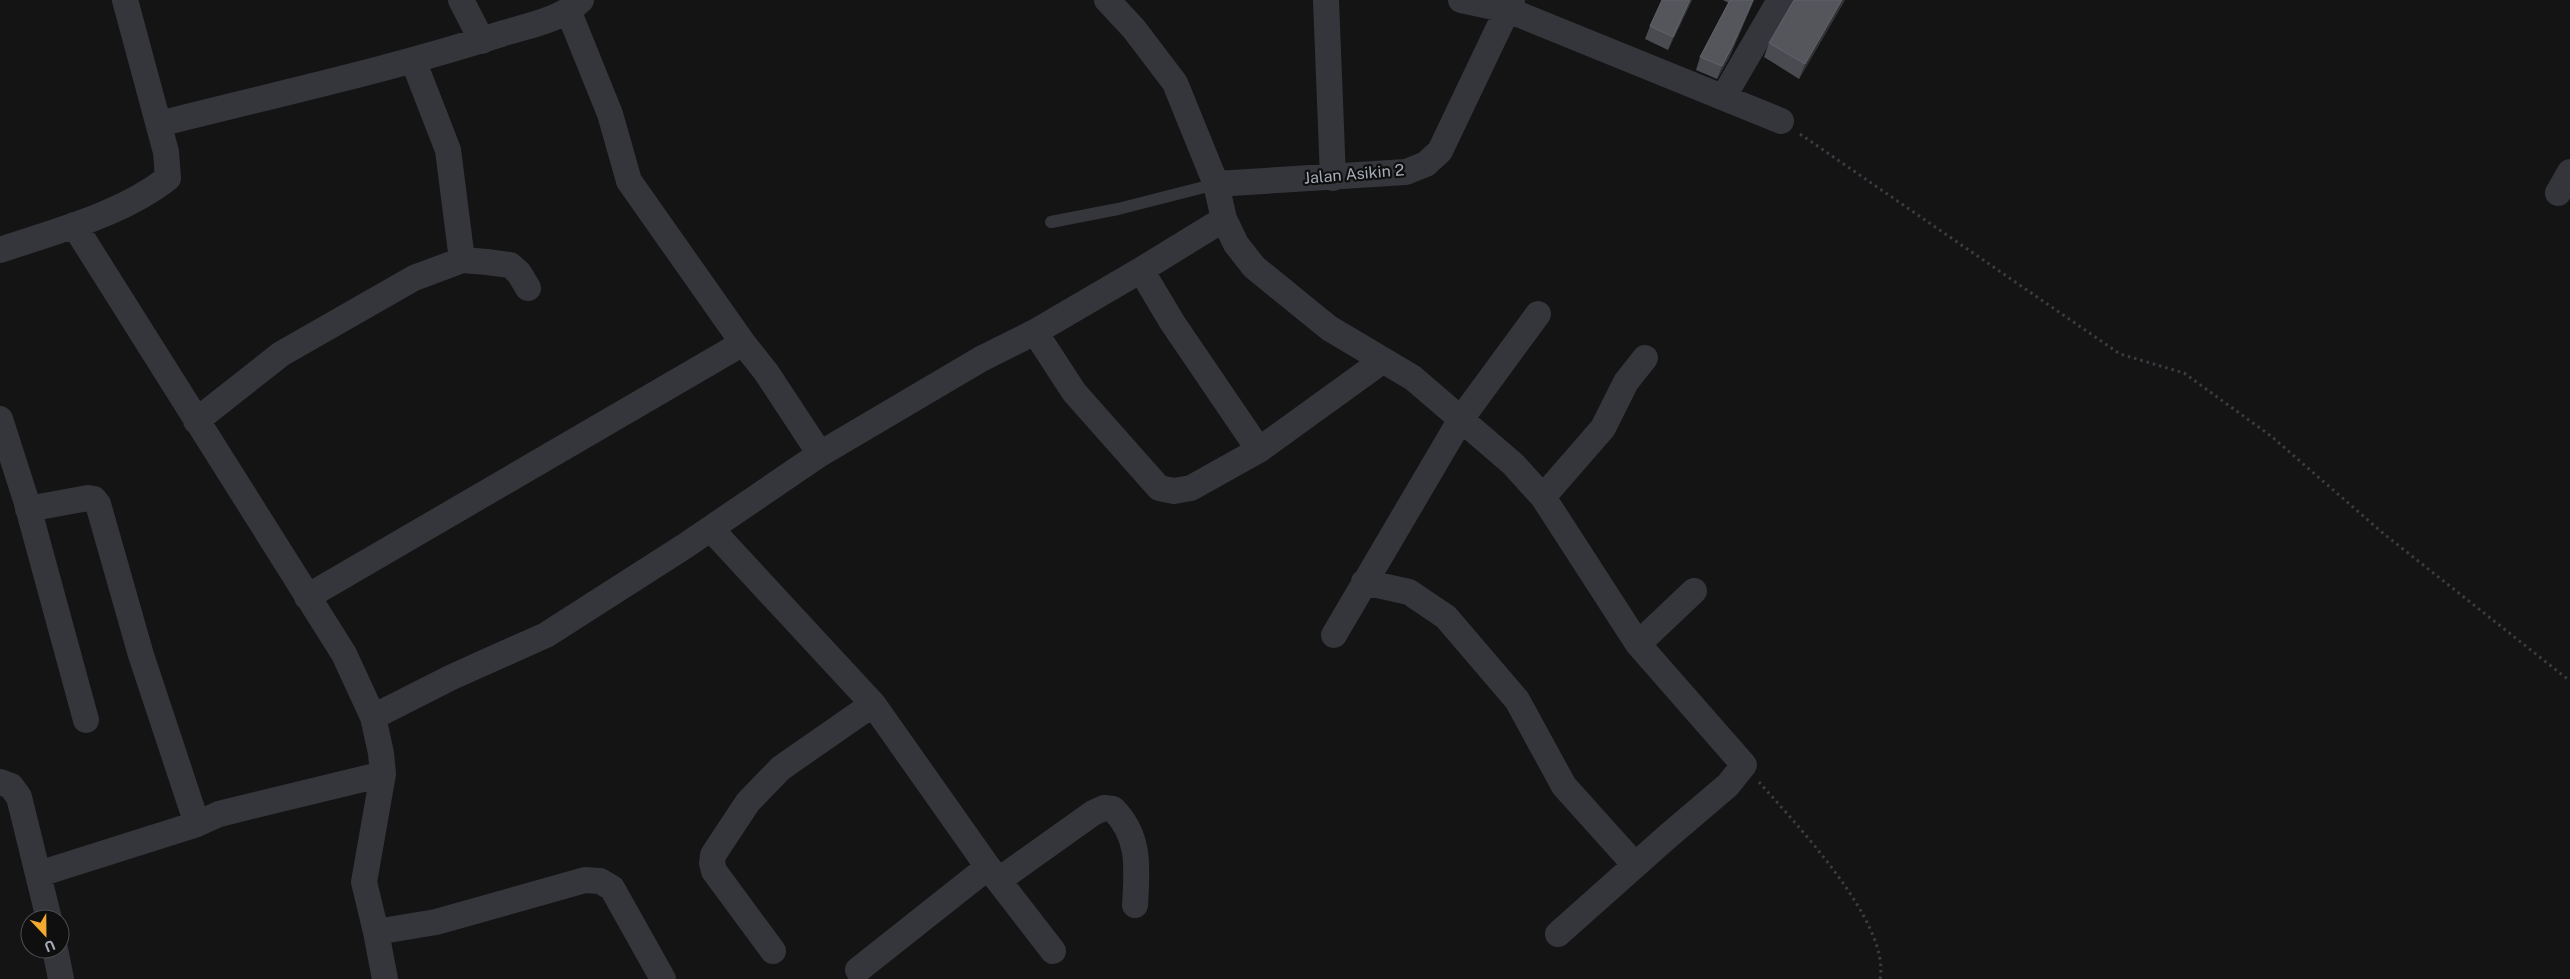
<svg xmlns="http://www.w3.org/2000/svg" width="2570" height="979" font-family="'Public Sans',sans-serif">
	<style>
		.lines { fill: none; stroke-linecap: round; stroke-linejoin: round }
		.path { stroke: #3b3d42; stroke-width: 3; stroke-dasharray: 2.5 4; stroke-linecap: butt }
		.service { stroke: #35363b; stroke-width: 12 }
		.minor { stroke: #35363b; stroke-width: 26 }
		.wall { fill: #4a4b51 }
		.shaded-wall { fill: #303134 }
		.building { fill: #54565c; stroke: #60636a }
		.labels { text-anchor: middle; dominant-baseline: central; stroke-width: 4.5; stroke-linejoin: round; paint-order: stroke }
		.street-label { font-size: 16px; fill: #a5abb6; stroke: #0f0f10 }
	</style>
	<rect width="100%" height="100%" fill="#141415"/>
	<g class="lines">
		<path class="path" d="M1800,134L2120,354L2184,373L2271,436L2384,534L2570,681
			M1759,782C1795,823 1891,923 1880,979"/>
		<path class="service" d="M1051,222L1118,209L1216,184"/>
		<path class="minor" d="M461,0L482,41
			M1107,0L1134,29L1175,83L1216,184L1224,219L1236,244L1254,267L1329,328L1413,378L1513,464L1543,497L1638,644L1744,765L1728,785L1667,837L1558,934
			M1326,0L1333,178
			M1461,0L1508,10L1781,121
			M568,10L610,114L629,181L743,343L766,372L820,454
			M413,60L448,150L462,260
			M1724,96L1780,0
			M159,124C273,95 389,70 501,34C526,26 562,20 581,0
			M1216,184L1406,172L1426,164L1440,151L1512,0
			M2558,193L2570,172
			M74,225L344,654L373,717L381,753L383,774L364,882L376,932L436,922L585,880L600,881L612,888L663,979
			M0,250C56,231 121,215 168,178L166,152L125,0
			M1141,270L1172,322L1259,450
			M1035,332L1074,392L1159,488L1174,491L1191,488L1259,450L1382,361
			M0,419L26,500L86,720
			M196,421L281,354L414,278L462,260L487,262L510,265L519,273L528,288
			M1543,497L1603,428L1626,382L1645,358
			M28,509L88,498L94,499L98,504L141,655L197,824
			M711,529L873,704L988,867L1053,951
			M1364,582L1409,592L1446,617L1517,700L1564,786L1635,865
			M307,597L743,343
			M1334,635L1461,419L1538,314
			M1638,644L1694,591
			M373,717L452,677L546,635L685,546L820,454L981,359L1035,332L1141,270L1224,219
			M0,782L11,786L19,797L49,919
			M39,874L197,824L219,814L383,774
			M999,880L1093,813L1104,808L1113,809C1141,837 1137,869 1135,905
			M376,932L385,979
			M55,949L61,979
			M773,951L714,871L712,863L713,855L748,802L781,768L873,704
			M858,970L988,867"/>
	</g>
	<path class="wall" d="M1692,0L1668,50L1645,39L1650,26Z
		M1723,0H1754L1729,58L1717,79L1696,70L1700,57L1729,3Z
		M1845,0L1799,79L1764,57L1769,43Z"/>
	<path class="shaded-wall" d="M1690,0H1692L1668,50L1673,37Z
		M1753,0H1754L1729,58L1717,79L1722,66Z
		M1842,0H1845L1799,79L1805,64Z"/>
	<path class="building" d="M1662,0H1690L1673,37L1650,26Z
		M1730,0H1753L1733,45L1722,66L1700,57Z
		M1794,0H1842L1805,64L1769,43Z"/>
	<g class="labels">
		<g class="street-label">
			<text transform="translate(1354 174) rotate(-5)">Jalan Asikin 2</text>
		</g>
	</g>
	<g transform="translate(45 934) rotate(158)"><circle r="24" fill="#0f0f10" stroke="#4b4d52"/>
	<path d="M0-4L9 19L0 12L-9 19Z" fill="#f4aa2e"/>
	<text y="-8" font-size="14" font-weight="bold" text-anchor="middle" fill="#a5abb6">U</text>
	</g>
</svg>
